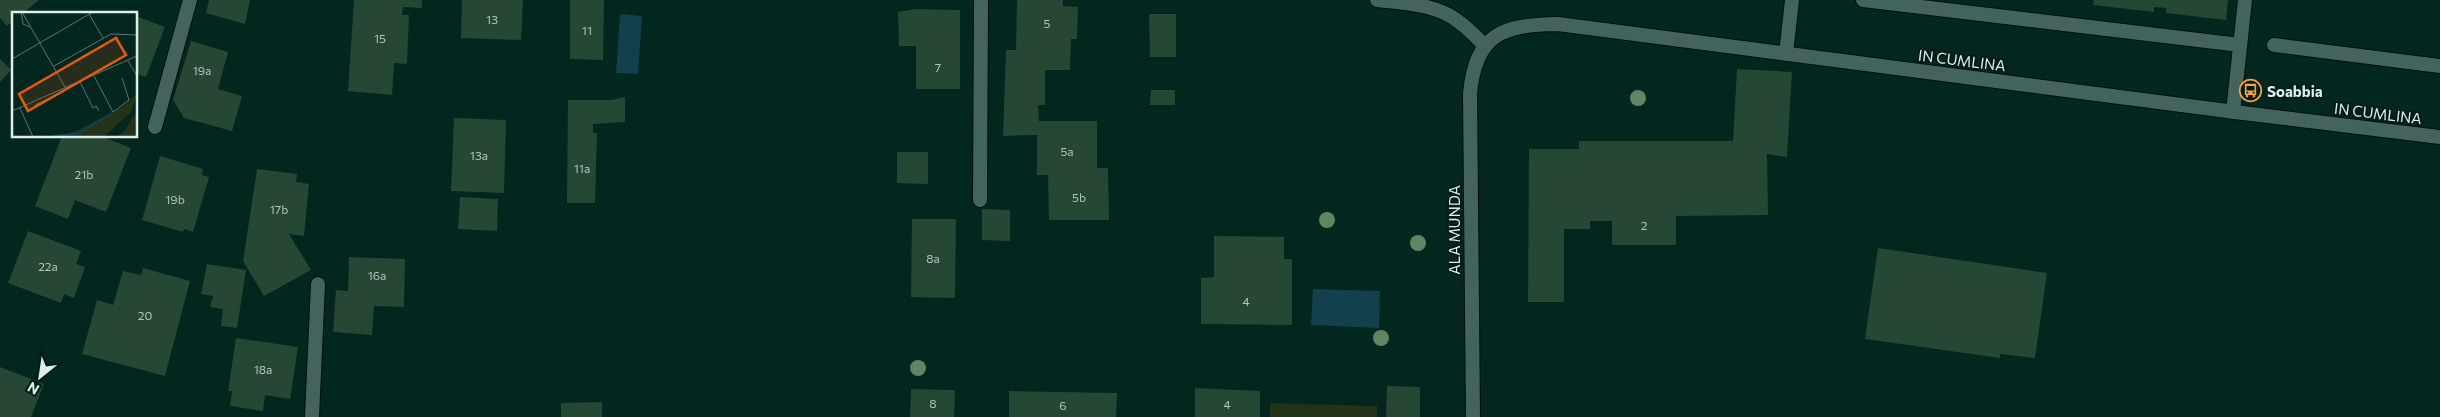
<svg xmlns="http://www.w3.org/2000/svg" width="2440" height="417" font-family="Commissioner,sans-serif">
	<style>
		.green { fill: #223317 }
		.water { fill: #13404e }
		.building { fill: #264733 }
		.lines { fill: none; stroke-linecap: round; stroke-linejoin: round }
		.service-casing { stroke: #000e09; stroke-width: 16 }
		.minor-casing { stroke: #000e09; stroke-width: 16 }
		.service { stroke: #42645c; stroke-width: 14 }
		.minor { stroke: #42645c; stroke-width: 14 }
		.tree { fill: #628462 }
		.labels { text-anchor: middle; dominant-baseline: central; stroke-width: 4; stroke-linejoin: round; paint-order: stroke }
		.number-label { font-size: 12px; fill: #afc5bc }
		.street-label { font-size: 15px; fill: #ddefea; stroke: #001c16 }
		.poi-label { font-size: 15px; font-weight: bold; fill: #ddefea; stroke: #001c16; text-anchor: start }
		.inset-river { fill: none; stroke: #13404e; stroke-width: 2.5 }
		.inset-road { fill: none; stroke: #5a7670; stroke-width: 1 }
		.view { fill: #e8590c; fill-opacity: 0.15; stroke: #e8590c; stroke-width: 2.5 }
		.inset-edge { fill: none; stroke: #ddefea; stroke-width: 2.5 }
	</style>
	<rect width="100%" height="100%" fill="#03261f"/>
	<path class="green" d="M1270,403L1377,406V417H1270Z"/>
	<path class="water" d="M620,14L642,16L638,74L616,73Z
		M1313,289L1380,291L1379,328L1311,325Z"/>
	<path class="building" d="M0,0H39L22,14H14V20L7,26L0,18Z
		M209,0H250L245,24L206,13Z
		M354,0H422V8L403,7L402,15H409L407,64L394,63L392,95L348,91Z
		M462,0H523L521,40L461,38Z
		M570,0H604L603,60L570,59Z
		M1017,0H1063V6L1078,7L1077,39H1071L1070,70H1045V105H1038L1039,121H1097V168H1108L1109,220H1049L1048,175H1037V135L1003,136L1006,50H1016Z
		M2094,0H2228L2226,20L2166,13V8L2154,7V12L2093,5Z
		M916,9L960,10V89H916V46H899L898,12Z
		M1149,14H1176V57H1150Z
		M136,16L165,27L146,77L136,74Z
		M191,41L228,52L218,89L242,96L232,131L184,118L173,100Z
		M0,59L11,70L0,82Z
		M1737,69L1792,72L1787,157L1767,154L1768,215L1676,216V245H1612V221H1590V229H1564V302H1528L1529,149H1579V141H1733Z
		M1151,90H1175V105H1150Z
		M625,97V122L593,124V133H597L595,203H567L568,100H611Z
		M454,118L506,120L504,193L451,191Z
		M62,136H100L131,148L106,212L75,200L68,219L35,206Z
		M897,152H928V184L897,183Z
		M160,156L203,169L202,175L209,177L193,232L184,229L183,232L142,220Z
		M257,169L297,174L296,182L309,184L304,236L289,234L311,270L264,296L243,261Z
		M460,197L498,199L497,231L458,229Z
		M982,209L1010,210V241L982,240Z
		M912,219H956L955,298L911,297Z
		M28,231L81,251L76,264L85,267L74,298L64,294L61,303L8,283Z
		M1214,236L1284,237V259H1292V325L1201,324V278L1214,277Z
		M1878,248L2047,273L2035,358L2000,354V358L1865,339Z
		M349,257L405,259L404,307L374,306L372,335L333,332L336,290L348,291Z
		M207,264L246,270L237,328L221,326L223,309L210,307L213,296L201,294Z
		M143,268L190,281L165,376L82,354L97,300L113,305L123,271L141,275Z
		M236,338L298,347L290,399L265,395L263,411L230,406L232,391H228Z
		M0,367L44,384L31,417H0Z
		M1387,386L1420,387V417H1386Z
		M1195,388L1260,391V417H1195Z
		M911,389L955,390L954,417H910Z
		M1009,391L1117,393L1116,417H1009Z
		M602,402V417H561V403Z"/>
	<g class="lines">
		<defs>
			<path id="service" d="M1863,0L2240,45
				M2274,45L2440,66
				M1786,54L1792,0
				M2233,112L2245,0
				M155,127L190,0
				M980,200L981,0
				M312,417L318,284"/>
			<path id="minor" d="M1377,0C1404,3 1437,4 1459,22C1469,29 1477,38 1485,46
				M1473,417L1470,93C1476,33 1503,25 1558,24L2243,113L2440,137"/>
		</defs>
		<use href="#service" class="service-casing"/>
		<use href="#minor" class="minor-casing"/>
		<use href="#service" class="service"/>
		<use href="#minor" class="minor"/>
	</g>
	<g class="tree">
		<circle cx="1638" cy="98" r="8"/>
		<circle cx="1327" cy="220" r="8"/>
		<circle cx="1418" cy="243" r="8"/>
		<circle cx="1381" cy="338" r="8"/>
		<circle cx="918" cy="368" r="8"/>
	</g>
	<defs>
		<symbol id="bus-ring" viewBox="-11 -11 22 22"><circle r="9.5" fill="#001c16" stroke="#f4a344" stroke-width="1.5"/><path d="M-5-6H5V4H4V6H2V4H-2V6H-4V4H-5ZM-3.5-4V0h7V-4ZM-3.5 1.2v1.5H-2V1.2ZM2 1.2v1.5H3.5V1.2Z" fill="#f4a344"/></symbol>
	</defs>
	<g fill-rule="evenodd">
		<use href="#bus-ring" x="2238" y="78" width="25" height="25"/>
	</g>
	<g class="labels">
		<g class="number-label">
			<text x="492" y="19">13</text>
			<text x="1047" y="23">5</text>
			<text x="587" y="30">11</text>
			<text x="380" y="38">15</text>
			<text x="938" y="67">7</text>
			<text x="202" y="70">19a</text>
			<text x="1067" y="151">5a</text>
			<text x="479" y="155">13a</text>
			<text x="582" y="168">11a</text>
			<text x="84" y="174">21b</text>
			<text x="1079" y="197">5b</text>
			<text x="175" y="199">19b</text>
			<text x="279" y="209">17b</text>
			<text x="1644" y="225">2</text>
			<text x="933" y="258">8a</text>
			<text x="48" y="266">22a</text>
			<text x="377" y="275">16a</text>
			<text x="1246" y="301">4</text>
			<text x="145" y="315">20</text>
			<text x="263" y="369">18a</text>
			<text x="933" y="403">8</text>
			<text x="1227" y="404">4</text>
			<text x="1063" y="405">6</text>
		</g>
		<g class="street-label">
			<text transform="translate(1962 60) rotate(7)">IN CUMLINA</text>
			<text transform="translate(2378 113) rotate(7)">IN CUMLINA</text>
			<text transform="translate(1454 230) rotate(-90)">ALA MUNDA</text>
		</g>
		<g class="poi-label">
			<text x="2267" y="91">Soabbia</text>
		</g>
	</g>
	<g transform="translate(12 12)">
		<rect width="125" height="125" fill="#03261f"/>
		<path d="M125,81L120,99L92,125H52L109,96ZM125,100V125H105L112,119Z" fill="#223317"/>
		<path class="inset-river" d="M38,125L67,121L101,101"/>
		<path class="inset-road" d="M9,0L11,12L18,15M10,0L53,75M77,2L91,26M0,47L81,0M116,49L125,64M42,54L99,22L125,23M82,64L101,100L117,88L110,66M68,70L81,96L84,94L87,99M23,93L42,84M8,96L21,125M0,99L125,44"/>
		<path class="view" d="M104,26L114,43L16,99L7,82Z"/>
		<rect width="125" height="125" class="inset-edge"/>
	</g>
	<g transform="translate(40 377) rotate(210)" stroke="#001c16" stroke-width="4" paint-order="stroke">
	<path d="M0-4L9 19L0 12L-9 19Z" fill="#ddefea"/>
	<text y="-8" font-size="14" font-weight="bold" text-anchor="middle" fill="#ddefea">N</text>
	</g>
</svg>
